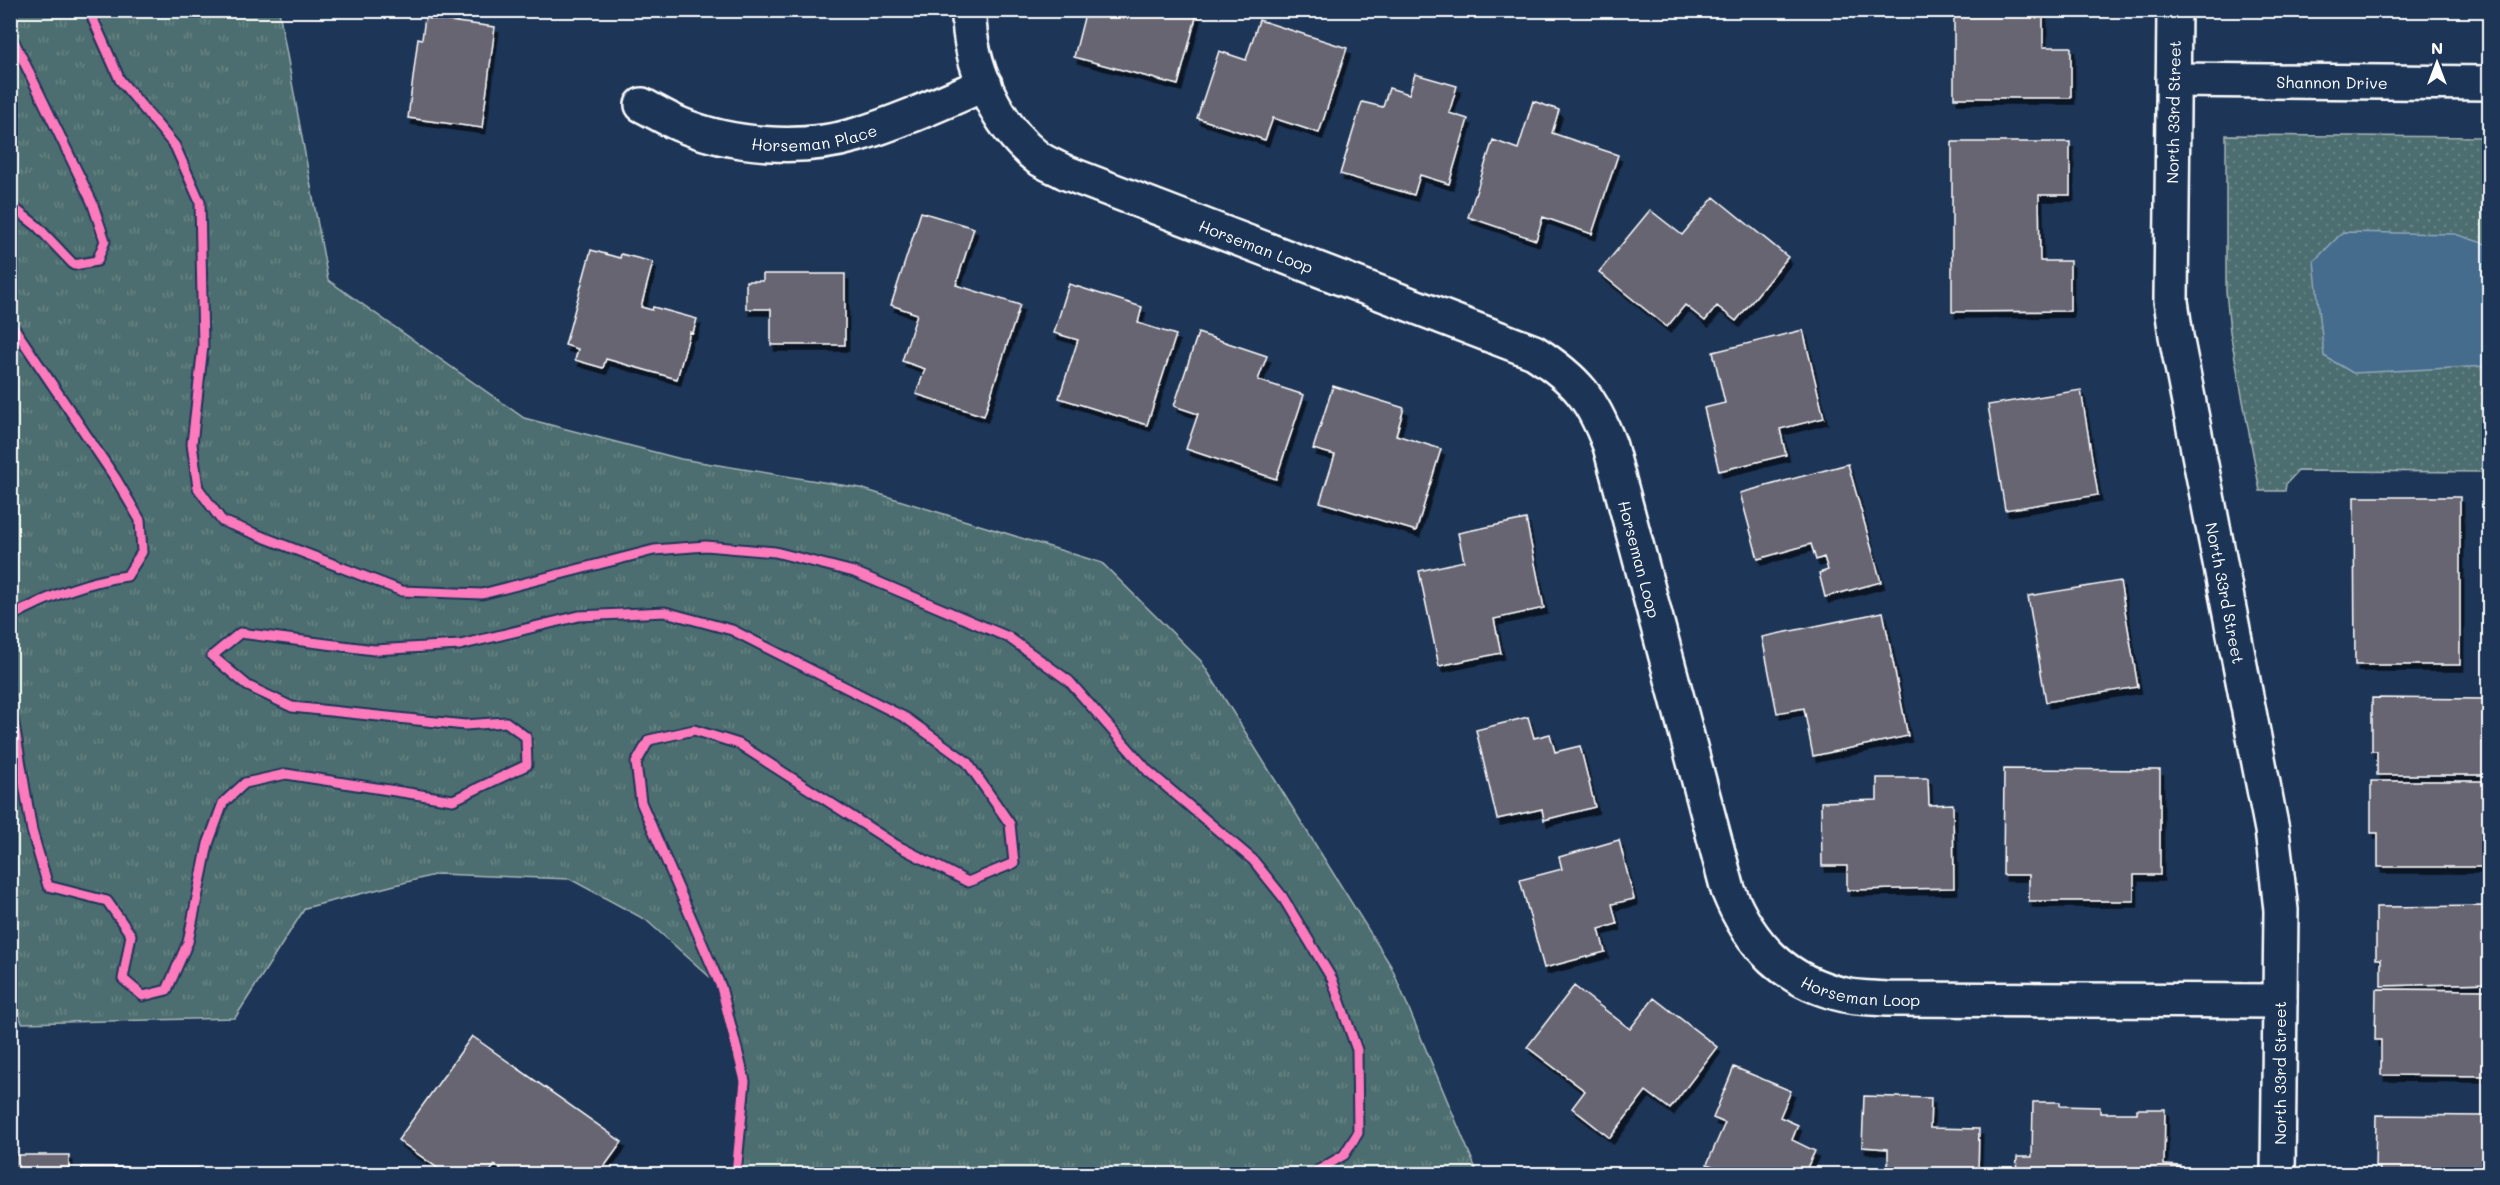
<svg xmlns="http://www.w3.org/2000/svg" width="2500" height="1185" font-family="Mali,sans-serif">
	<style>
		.grass { fill: url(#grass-dots); stroke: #a6b6b7; stroke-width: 1.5 }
		.park { fill: url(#park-tufts); stroke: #a6b6b7; stroke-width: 1.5 }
		.water { fill: #456c8d; stroke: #8fa7bb; stroke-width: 1.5 }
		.building { fill: #686573; stroke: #fff; stroke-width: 1.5; filter: url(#shadow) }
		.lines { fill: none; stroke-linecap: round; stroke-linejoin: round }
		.minor-casing { stroke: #fff; stroke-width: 38 }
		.minor { stroke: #1d3557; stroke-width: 33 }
		.cycleway-casing { stroke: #1d3557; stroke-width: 13 }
		.cycleway { stroke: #fd7abc; stroke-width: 9 }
		.labels { text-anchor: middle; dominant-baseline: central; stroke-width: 5; stroke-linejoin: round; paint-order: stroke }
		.street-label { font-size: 16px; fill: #fff; stroke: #1d3557 }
	</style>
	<defs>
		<pattern id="grass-dots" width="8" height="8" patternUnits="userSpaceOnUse" patternTransform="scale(1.5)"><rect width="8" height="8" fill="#4d6e6f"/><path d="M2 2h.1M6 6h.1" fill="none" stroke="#688485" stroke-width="1.8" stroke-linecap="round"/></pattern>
		<pattern id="park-tufts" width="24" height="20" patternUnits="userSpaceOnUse" patternTransform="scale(1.5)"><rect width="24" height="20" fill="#4d6e6f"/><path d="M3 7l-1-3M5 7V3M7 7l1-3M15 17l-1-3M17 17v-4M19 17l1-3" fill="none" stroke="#688485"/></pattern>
		<filter id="shadow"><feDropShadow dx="3.5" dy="6" stdDeviation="0" flood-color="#0009"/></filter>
	</defs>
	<rect width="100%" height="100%" fill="#1d3557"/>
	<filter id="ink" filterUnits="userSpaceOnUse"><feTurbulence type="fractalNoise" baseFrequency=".0167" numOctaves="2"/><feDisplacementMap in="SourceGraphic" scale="12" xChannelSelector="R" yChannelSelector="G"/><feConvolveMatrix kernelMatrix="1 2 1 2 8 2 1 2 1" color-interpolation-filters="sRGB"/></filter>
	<g filter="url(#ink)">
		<path class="grass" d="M2226,135L2489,137V472L2298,471L2286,484L2285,491H2260L2230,332L2226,291Z"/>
		<path class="park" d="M10,11H279L328,280L524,418L681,459L860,488L1102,563L1201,661L1391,966L1478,1174H736L745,1081L721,987L646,920L570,879L438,874L305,908L235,1018L22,1023L10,989Z"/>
		<path class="water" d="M2343,232L2455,234L2489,245V366L2353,373L2324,356L2314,261Z"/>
		<path class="building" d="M1086,10H1198L1178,85L1074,57Z
			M1954,10H2043V47H2071V98H1954Z
			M425,18L495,27L482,128L408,118L418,38L422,39Z
			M1259,20L1347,48L1319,133L1273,118L1265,140L1197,118L1219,51L1246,60Z
			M1415,74L1457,86L1449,113L1468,119L1449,184L1420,175L1414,195L1340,174L1362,102L1383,107L1389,88L1409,94Z
			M1533,101L1559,110L1552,133L1618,155L1592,234L1543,217L1536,240L1468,217L1493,140L1518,149Z
			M1952,142H2070V195H2039L2040,261H2070V311L1952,312Z
			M1714,197L1788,257L1736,321L1717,306L1705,321L1685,305L1667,327L1599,272L1650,210L1682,235Z
			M921,212L974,228L956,285L1020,305L984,416L916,394L925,369L902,361L917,314L891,305Z
			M591,250L620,258L621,254L653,262L641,307L652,310L653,307L697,319L693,333L690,332L677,379L606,359L603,368L575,360L578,349L565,345Z
			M763,274H845V345H771V309H746V281H763Z
			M1069,284L1142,307L1138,323L1176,335L1147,425L1059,398L1078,340L1054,333Z
			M1803,330L1824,418L1780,429L1786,455L1719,471L1704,408L1725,403L1713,352Z
			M1198,333L1267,356L1258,380L1304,395L1276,479L1186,449L1198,414L1174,406Z
			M1333,386L1404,408L1396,435L1441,449L1416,531L1320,502L1335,455L1313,449Z
			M2081,390L2098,495L2005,510L1988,405Z
			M1848,464L1881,582L1825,597L1819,573L1828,570L1824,557L1816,560L1811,544L1758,559L1740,493Z
			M2354,497H2460V665H2355Z
			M1526,519L1544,608L1494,619L1501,653L1439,666L1419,571L1464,561L1458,533Z
			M2120,581L2138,687L2046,702L2028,596Z
			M1883,612L1908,736L1813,756L1804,708L1777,713L1762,637Z
			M2372,698L2485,699V775H2377V751H2372Z
			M1528,717L1534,738L1550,734L1555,752L1580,746L1595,807L1544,820L1542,809L1497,819L1476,730Z
			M2004,769L2160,770V875H2134V901H2029V875H2003Z
			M1877,778H1928L1929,805L1953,804L1954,888L1847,890V866H1822L1821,802L1877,800Z
			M2371,781H2485V867H2378V833H2371Z
			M1619,840L1634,899L1612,904L1617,924L1599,929L1605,952L1544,968L1520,880L1562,869L1559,857Z
			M2488,906L2489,983L2381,986V959H2376V907Z
			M1574,986L1630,1029L1654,998L1717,1047L1670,1109L1646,1091L1610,1138L1572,1108L1585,1091L1527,1047Z
			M2376,989L2487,990L2486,1076L2381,1075V1040H2375Z
			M472,1036L622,1142L599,1174H508L495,1165L488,1174H446L398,1140Z
			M1734,1067L1791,1091L1780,1117L1798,1125L1792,1140L1815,1151L1804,1174H1732L1707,1164L1725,1123L1713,1118Z
			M1864,1096L1931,1098L1930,1128L1979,1129L1978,1174H1888V1149L1862,1147Z
			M2033,1102H2060V1106L2100,1107V1113H2137V1109H2165L2164,1165L2180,1166V1174H2016L2017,1157H2032Z
			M2376,1115L2486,1116L2485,1174H2379L2380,1168H2375Z
			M10,1155H69V1174H10Z
			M82,1167L198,1168V1174H82Z"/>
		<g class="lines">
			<defs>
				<g id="minor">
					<path id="s1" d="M969,10C968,63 996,125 1038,158C1047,164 1058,168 1067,173L1534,352C1577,380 1592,398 1610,446L1728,890C1750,945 1785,982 1845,995C1858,998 1873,998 1886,999L2280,1001"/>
					<path id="s2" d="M2174,10L2171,301L2176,336L2272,830L2281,910L2278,1174"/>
					<path id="s3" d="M2173,80L2490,83"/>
					<path id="s4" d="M642,105C654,111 667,119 679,124C731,146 802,151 856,135C900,122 943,102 985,84"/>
				</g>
			</defs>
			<use href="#minor" class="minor-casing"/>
			<use href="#minor" class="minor"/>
			<defs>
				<path id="cycleway" d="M89,10L120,80L175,146L200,202L203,346L192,444L198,488L222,521L402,591L482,594L654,550L706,546L775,552L854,572L1008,637L1069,681L1148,771L1253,860L1282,896L1332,979L1357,1050L1358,1133L1344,1155L1312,1174
					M10,33L92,202L105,241L97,261L74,265L37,226L10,205
					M10,322L116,479L140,520L142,552L127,576C85,581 47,597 10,617
					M10,700L32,831L48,886L107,901L131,935L123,979L143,996L167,990L188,942L208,844L223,803L245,783L286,774L453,800L527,765L526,737L506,722L465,725L292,707L248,686L212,656L240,633L374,650L460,645L579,616L665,612L732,630L906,718L967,762L1010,824L1014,863L968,882L896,845L739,744L694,730L649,740L636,763L641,802L721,987L745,1081L736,1174"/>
			</defs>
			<use href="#cycleway" class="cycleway-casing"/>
			<use href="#cycleway" class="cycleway"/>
		</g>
	</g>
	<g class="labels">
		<g class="street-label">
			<text stroke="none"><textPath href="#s3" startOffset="159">Shannon Drive</textPath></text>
			<text transform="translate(2173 112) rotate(-89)">North 33rd Street</text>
			<text stroke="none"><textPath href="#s4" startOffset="180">Horseman Place</textPath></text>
			<text stroke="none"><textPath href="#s1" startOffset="404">Horseman Loop</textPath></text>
			<text stroke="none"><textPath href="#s1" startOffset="942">Horseman Loop</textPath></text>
			<text stroke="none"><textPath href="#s2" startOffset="588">North 33rd Street</textPath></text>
			<text stroke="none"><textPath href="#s1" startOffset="1464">Horseman Loop</textPath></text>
			<text transform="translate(2279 1073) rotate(-90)">North 33rd Street</text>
		</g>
	</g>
	<rect width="2500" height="1185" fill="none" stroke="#1d3557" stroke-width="36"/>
	<rect x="18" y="18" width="2464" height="1149" fill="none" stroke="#fff" stroke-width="2" filter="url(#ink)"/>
	<g transform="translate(2437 63)" stroke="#1d3557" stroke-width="4.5" paint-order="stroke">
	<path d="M0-4.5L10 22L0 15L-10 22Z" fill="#ffffff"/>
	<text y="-9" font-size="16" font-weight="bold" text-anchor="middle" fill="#ffffff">N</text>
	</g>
</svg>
